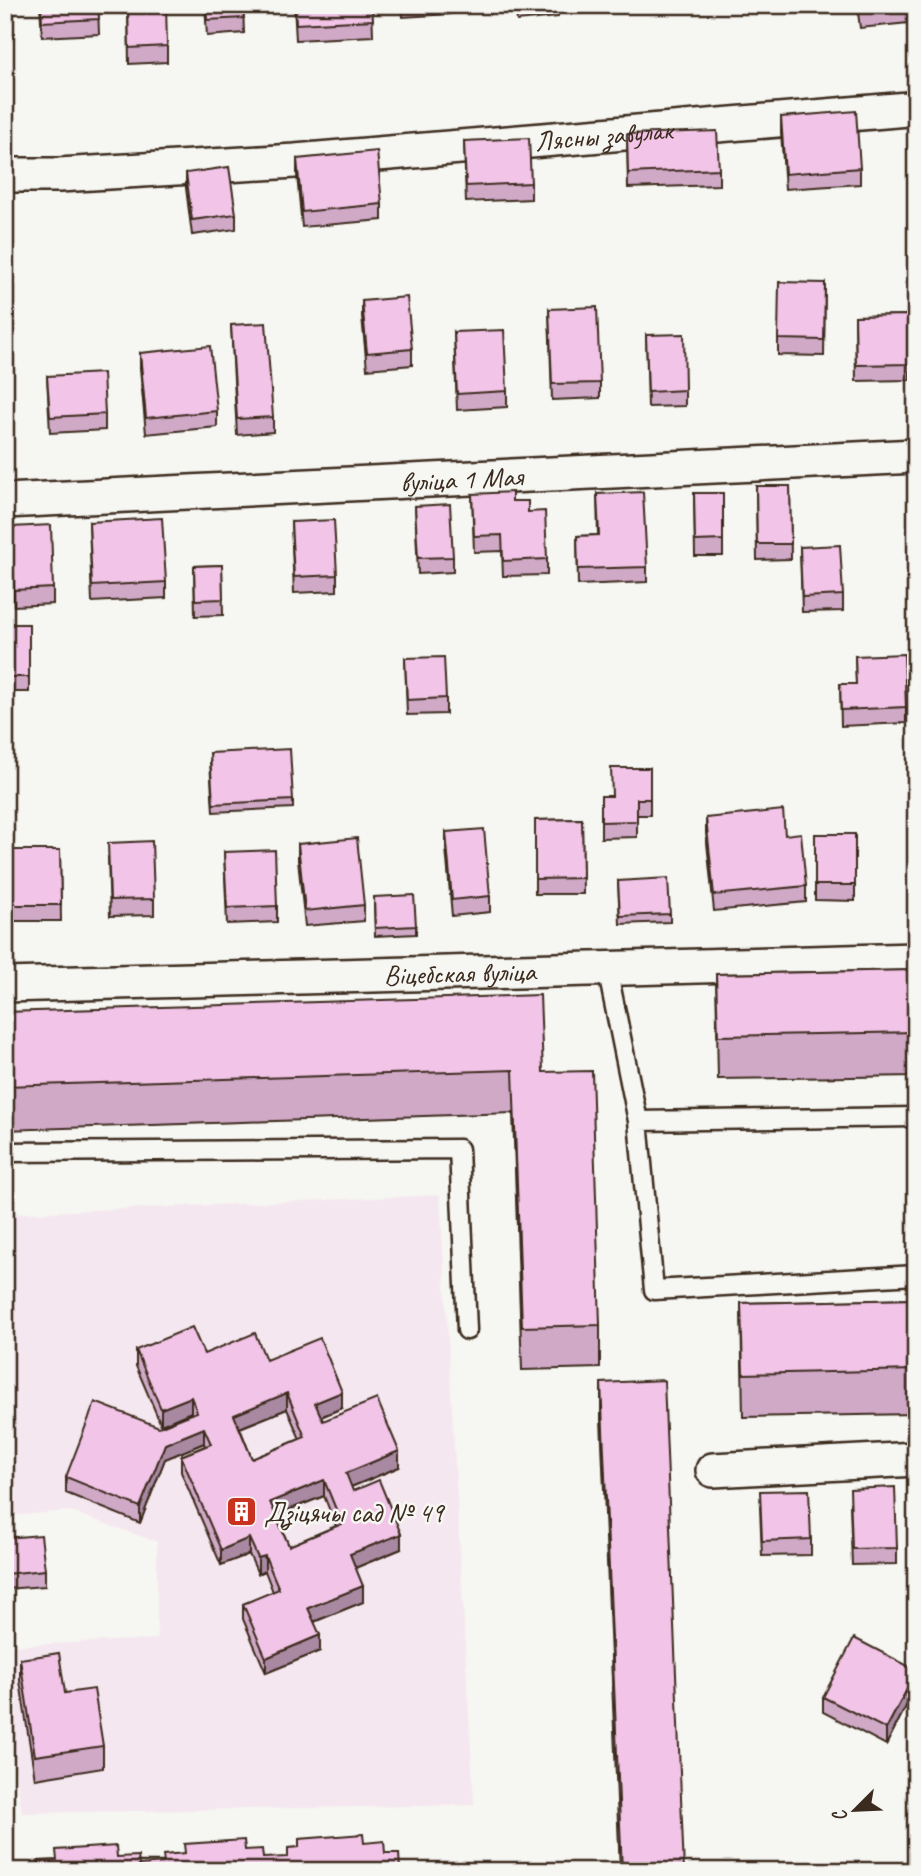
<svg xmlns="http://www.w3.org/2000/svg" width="921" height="1876" font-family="Caveat,sans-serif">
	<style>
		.built { fill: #f5e7ef }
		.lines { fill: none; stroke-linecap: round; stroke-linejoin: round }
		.service-casing { stroke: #3b2a1e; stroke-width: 23 }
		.minor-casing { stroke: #3b2a1e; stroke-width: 38 }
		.service { stroke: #f6f6f2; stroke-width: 18 }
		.minor { stroke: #f6f6f2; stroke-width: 33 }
		.wall { fill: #d0a9c7; stroke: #3b2a1e; stroke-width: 2; fill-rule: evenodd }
		.shaded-wall { fill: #a989a2; stroke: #3b2a1e; stroke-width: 2 }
		.building { fill: #f2c4e7; stroke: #3b2a1e; stroke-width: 2; fill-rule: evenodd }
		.labels { text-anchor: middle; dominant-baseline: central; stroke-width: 5; stroke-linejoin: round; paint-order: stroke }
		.street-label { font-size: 28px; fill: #3b2a1e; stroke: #f6f6f2 }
		.poi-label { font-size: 28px; fill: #3b2a1e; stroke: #f6f6f2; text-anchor: start }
	</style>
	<rect width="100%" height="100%" fill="#f6f6f2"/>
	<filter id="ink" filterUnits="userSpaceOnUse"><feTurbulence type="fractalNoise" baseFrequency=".0143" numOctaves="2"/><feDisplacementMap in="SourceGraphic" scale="14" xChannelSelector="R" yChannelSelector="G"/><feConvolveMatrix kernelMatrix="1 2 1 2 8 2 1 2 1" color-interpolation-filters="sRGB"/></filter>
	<g filter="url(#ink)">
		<path class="built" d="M440,1195L474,1805L22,1813L5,1709V1646L157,1639V1542L70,1511L5,1516V1214Z"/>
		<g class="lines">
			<defs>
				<path id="service" d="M607,968L638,1121
					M916,1117L638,1121L654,1290L916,1275
					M5,1152L459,1149L467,1330"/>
				<g id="minor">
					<path id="s1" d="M5,175H59L295,161L908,109"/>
					<path id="s2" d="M5,501L916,456"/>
					<path id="s3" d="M5,985L916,960"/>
					<path d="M713,1470L916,1459"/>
				</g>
			</defs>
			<use href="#service" class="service-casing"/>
			<use href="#minor" class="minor-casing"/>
			<use href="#service" class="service"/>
			<use href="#minor" class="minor"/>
		</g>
		<path class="wall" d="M40,5H98L99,34L42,37Z
			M128,5L167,46V62L129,64Z
			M205,5H243L244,33L207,36Z
			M294,5H372L373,36L296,40Z
			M402,5H450V14L403,17Z
			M515,5H558V17L517,21Z
			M857,5H908V23L860,28Z
			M781,117L860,168V184L785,189L781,132Z
			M627,134L719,169V185L628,188Z
			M464,141L531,183V199L466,202Z
			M297,159L382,204V220L302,227L297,175Z
			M186,173L236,214V229L192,235L186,188Z
			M5,235L10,273V289H5Z
			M825,283L824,356L778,355V339Z
			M362,301L412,349V365L367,369L362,316Z
			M549,309L600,383V398L552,400Z
			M909,315L910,380L856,381L855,316Z
			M231,325L273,417V432L237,435Z
			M454,332L507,391V407L457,410Z
			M646,335L685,390V406L648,407Z
			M140,353L217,411V427L146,434L140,368Z
			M47,376L105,414V430L50,433Z
			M5,395L7,410V426H5Z
			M756,486H790L791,559L757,560Z
			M694,493H723V556H695Z
			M472,494L512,501L528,512L547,559V575L503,576L502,551L474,552Z
			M597,494L647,567V582L578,585L577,536L598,535Z
			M415,506L453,557V572L418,574Z
			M89,522L166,582V598L92,602Z
			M291,522L337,575V591L294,593Z
			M11,527L53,588V604L14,606Z
			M800,547L843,595V611L802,612Z
			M222,565L223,615L195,616L194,566Z
			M5,624H29V692H5Z
			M855,656L906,707V723L841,726L840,684H856Z
			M405,658L446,698V714L407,715Z
			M210,761L293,800V808L213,812Z
			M650,768V815H637V837L601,838V796H612Z
			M706,818L785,835L806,886V902L714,911L706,833Z
			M582,819L583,894H535V820Z
			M446,832L490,896V912L452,916L446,848Z
			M815,834H855V901L815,900Z
			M298,844L364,905V921L305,926L298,860Z
			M13,850H60L61,921H13Z
			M224,852L277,906V922L227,924Z
			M108,858L154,899V915L110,916Z
			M618,881L670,914V922L620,924Z
			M374,905L416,926V934L375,936Z
			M916,970V1076L718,1079L716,974Z
			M5,1012L543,1072L600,1325V1368L522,1370L513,1113L5,1130Z
			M916,1299V1414L743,1417L741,1303Z
			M136,1350L204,1354L266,1360L342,1408L321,1417L323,1421L399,1467L351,1487L353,1491L401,1549L355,1568L363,1602L314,1622L320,1651L266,1673L243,1619V1604L273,1592L265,1571L258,1574L249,1554L221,1565L181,1472V1456L205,1446L204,1443L165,1459L140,1523L66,1493V1477L159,1427L192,1414L191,1412L161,1425L136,1366ZM287,1409L300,1439L252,1459L240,1428ZM324,1496L336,1526L289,1546L276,1515Z
			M601,1383L684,1871H620L601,1419Z
			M850,1504L897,1548V1564L852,1565Z
			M760,1507L811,1539V1555L762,1556Z
			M5,1538L45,1570V1586L5,1589Z
			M20,1659L65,1693L103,1746V1768L35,1779L20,1681Z
			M916,1670V1687L886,1745L823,1712V1697Z"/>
		<path class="shaded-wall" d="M342,1392V1408L315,1419V1403Z
			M287,1393V1409L234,1430V1415Z
			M191,1397V1412L161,1425V1409Z
			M204,1428V1443L165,1459L140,1523V1507L165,1444Z
			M399,1451V1467L346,1489V1473Z
			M324,1480V1496L270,1517V1502Z
			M401,1534V1549L350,1570V1554Z
			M249,1538V1554L221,1565V1550Z
			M265,1556V1571L258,1574V1558Z
			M363,1586V1602L308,1624V1608Z
			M320,1635V1651L266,1673V1658Z
			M916,1672V1687L886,1745V1729Z"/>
		<path class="building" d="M41,5H98L99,19L42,22Z
			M128,5H166L167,46L129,48Z
			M206,5H243L244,18L207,20Z
			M295,5H372L373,20L296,24Z
			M859,5H908V7L860,12Z
			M856,111L860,168L785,174L781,117Z
			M717,131L719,169L628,173L627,134Z
			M529,138L531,183L466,186L464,141Z
			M377,151L382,204L302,212L297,159Z
			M229,167L236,214L192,220L186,173Z
			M5,235H8L10,273H5Z
			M779,282L825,283L824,340L778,339Z
			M407,297L412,349L367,353L362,301Z
			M597,307L600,383L552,384L549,309Z
			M909,315L910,364L856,365L855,316Z
			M266,323L273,417L237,419L231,325Z
			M504,330L507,391L457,394L454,332Z
			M684,334L685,390L648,392L646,335Z
			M210,346L217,411L146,418L140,353Z
			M103,373L105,414L50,417L47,376Z
			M756,486H790L791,544H757Z
			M512,492V501H528V512L545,511L547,559L503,561L502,535L474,536L472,494Z
			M643,492L647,567L578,569L577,536L599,535L597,494Z
			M694,493H723V540L695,541Z
			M450,504L453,557L418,558L415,506Z
			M162,518L166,582L92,586L89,522Z
			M334,520L337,575L294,577L291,522Z
			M51,525L53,588L14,590L11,527Z
			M840,545L843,595L802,597L800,547Z
			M222,565L223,599L195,600L194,566Z
			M5,624H29V677H5Z
			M904,654L906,707L841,710L840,684H856L855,656Z
			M444,657L446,698L407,700L405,658Z
			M290,749L293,800L213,804L210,753Z
			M611,768H650V799H637V821L601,822V796H612Z
			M783,810L785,835L801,833L806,886L714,895L706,818Z
			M582,819L583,878L535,879V820Z
			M484,829L490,896L452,900L446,832Z
			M815,834H855V885H815Z
			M357,838L364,905L305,911L298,844Z
			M152,841L154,899L110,900L108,843Z
			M13,850H60L61,905H13Z
			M275,850L277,906L227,908L224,852Z
			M668,878L670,914L620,916L618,881Z
			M414,895L416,926L375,928L374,897Z
			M916,970V1032L718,1036L716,974Z
			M540,995L543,1072L592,1071L600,1325L522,1327L513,1070L5,1086V1012Z
			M916,1299V1370L743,1374L741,1303Z
			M192,1327L204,1354L255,1333L266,1360L320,1338L342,1392L315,1403L323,1421L377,1399L399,1451L346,1473L353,1491L379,1480L401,1534L350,1554L363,1586L308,1608L320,1635L266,1658L243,1604L279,1589L265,1556L258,1558L249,1538L221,1550L181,1456L211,1444L204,1428L165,1444L140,1507L66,1477L95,1402L159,1427L197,1412L191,1397L161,1409L136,1350ZM287,1393L305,1437L252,1459L234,1415ZM324,1480L342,1524L289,1546L270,1502Z
			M664,1380L684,1871H622L601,1383Z
			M895,1487L897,1548L852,1549L850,1489Z
			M809,1490L811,1539L762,1541L760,1491Z
			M41,1535L45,1570L5,1574V1538Z
			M854,1638L916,1670V1672L886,1729L823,1697Z
			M59,1653L65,1693L94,1689L103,1746L35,1756L20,1659Z
			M363,1834L364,1843L384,1841L385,1853H399L400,1871H27V1870L40,1869L39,1861L57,1860L56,1850L116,1846L117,1857L138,1856L139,1865L164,1863L163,1855L185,1853L184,1844L244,1840L245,1850L262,1849L263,1858L288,1857V1848L299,1847V1839Z"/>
	</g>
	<defs>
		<symbol id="building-square" viewBox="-11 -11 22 22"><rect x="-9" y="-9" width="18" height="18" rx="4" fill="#c8321e" stroke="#f6f6f2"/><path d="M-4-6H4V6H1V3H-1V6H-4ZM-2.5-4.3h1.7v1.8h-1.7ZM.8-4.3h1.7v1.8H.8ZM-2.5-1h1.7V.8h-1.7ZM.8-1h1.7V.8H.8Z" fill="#fff"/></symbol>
	</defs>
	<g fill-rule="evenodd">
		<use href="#building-square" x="224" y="1494" width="35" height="35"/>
	</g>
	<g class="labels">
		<g class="street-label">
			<text stroke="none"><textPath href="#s1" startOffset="600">Лясны завулак</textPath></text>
			<text stroke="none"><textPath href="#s2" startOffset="457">вуліца 1 Мая</textPath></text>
			<text stroke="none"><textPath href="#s3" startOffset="455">Віцебская вуліца</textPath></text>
		</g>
		<g class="poi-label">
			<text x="264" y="1512">Дзіцячы сад № 49</text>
		</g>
	</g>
	<rect width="921" height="1876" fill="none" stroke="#f6f6f2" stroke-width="28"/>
	<rect x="14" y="14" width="893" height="1848" fill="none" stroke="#3b2a1e" stroke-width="2.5" filter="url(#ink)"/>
	<g transform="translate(855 1810) rotate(246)" stroke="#f6f6f2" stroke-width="5" paint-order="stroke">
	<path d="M0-5L12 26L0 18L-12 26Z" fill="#3b2a1e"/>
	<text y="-10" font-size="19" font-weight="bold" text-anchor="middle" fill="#3b2a1e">С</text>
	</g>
</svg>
